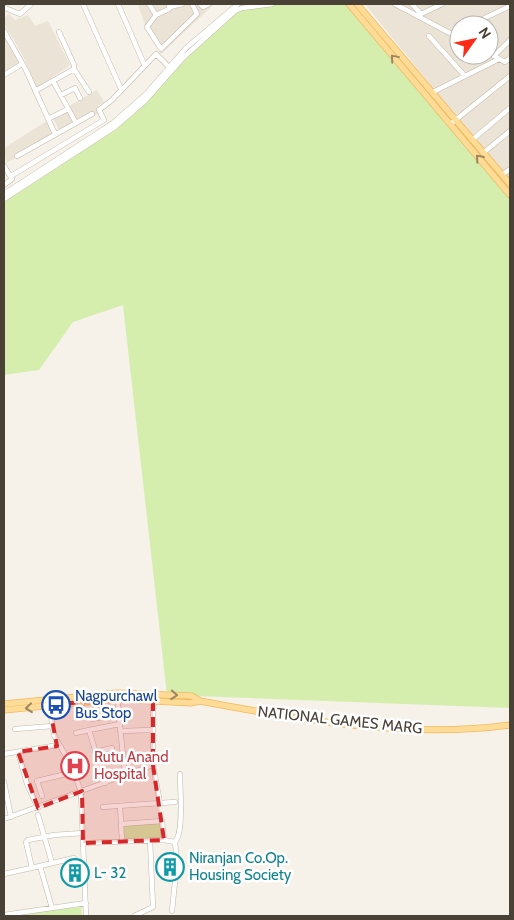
<svg xmlns="http://www.w3.org/2000/svg" width="514" height="920" font-family="Cabin,sans-serif">
	<style>
		.residential { fill: #eae3d6; fill-rule: evenodd }
		.green { fill: #d5eeae }
		.lines { fill: none; stroke-linecap: round; stroke-linejoin: round }
		.minor-casing { stroke: #c2b8aa; stroke-width: 5.5 }
		.major-casing { stroke: #f0ba5c; stroke-width: 7 }
		.minor { stroke: #fff; stroke-width: 4.5 }
		.major { stroke: #ffdb98; stroke-width: 5.5 }
		.oneway { stroke: #9b8662 }
		.marked { fill: #d62828; fill-opacity: 0.2; stroke: #d62828; stroke-width: 4; stroke-dasharray: 10 6; stroke-linejoin: round }
		.labels { text-anchor: middle; dominant-baseline: central; stroke-width: 5; stroke-linejoin: round; paint-order: stroke }
		.transit-label { font-size: 15px; fill: #164399; stroke: #fff; text-anchor: start }
		.street-label { font-size: 15px; fill: #4a4136; stroke: #fff }
		.health-label { font-size: 15px; fill: #be3a42; stroke: #fff; text-anchor: start }
		.culture-label { font-size: 15px; fill: #0d838f; stroke: #fff; text-anchor: start }
	</style>
	<rect width="100%" height="100%" fill="#f6f1e9"/>
	<path class="residential" d="M138,4H214L161,54L146,29Z
		M365,4H510V183ZM459,25H489V55H459Z
		M9,14L15,20L28,15L35,26L48,21L70,65L37,88L22,54L4,24V18Z
		M4,35L20,65L4,75Z
		M97,90L104,102L98,106L101,112L61,134L52,116Z
		M47,121L55,137L6,163L4,148Z"/>
	<path class="green" d="M266,4H352L510,182V708L167,695L123,305L73,322L39,370L4,375V200L147,94L235,5Z
		M162,821L164,840L122,841L121,824Z
		M81,907L82,916H15L14,914Z"/>
	<g class="lines">
		<defs>
			<path id="minor" d="M83,4L121,89
				M118,4L144,64
				M149,4L156,15
				M169,4V9L156,15L147,27L161,49L197,14L192,4
				M200,4L203,7L209,4
				M395,4L459,38
				M412,4L421,14
				M170,7L182,4
				M5,8L20,14L31,4
				M417,16L442,4
				M470,25L510,6
				M4,31L26,70L55,134
				M429,36L464,75
				M489,53L505,62L510,58
				M494,56L510,40
				M74,69L89,92
				M4,75L22,64
				M53,81L76,123
				M35,91L74,69V65L59,32
				M433,92L499,59
				M61,95L75,88L80,98
				M48,119L68,109
				M453,122L510,76
				M472,140L510,108
				M483,153L510,131
				M17,156L92,114
				M4,166L12,179L4,185
				M502,175L510,169
				M11,176L104,120L99,110L112,100L156,54L169,67
				M4,194L113,123L146,94L186,48L238,4
				M4,199L115,127L145,101L183,58L235,11L242,8L272,4
				M117,697L125,775
				M49,703L54,735L72,767L81,792L86,916
				M92,719L119,714
				M15,729L52,726
				M120,731L153,730
				M76,733L89,730
				M18,752L27,784L38,808
				M95,752L112,748
				M4,754L59,745
				M153,765L160,803
				M4,782L11,817
				M105,783L89,730L120,724
				M42,796L37,781L74,772
				M120,806L122,841
				M103,807L175,802
				M38,815L52,863
				M4,819L153,765V700
				M121,824L162,821L164,840
				M83,843L164,840L175,842
				M40,866L74,858
				M32,868L26,842L28,840L54,835L83,833
				M4,874L40,866L52,908
				M172,911L177,862L175,842C184,833 180,789 180,774
				M4,915L86,903
				M134,916L153,907L150,840"/>
			<path id="major" d="M349,4L510,195
				M357,4L510,184
				M4,704L117,693L192,696L200,701C301,720 407,739 510,725
				M4,710L117,699L191,703L200,701"/>
		</defs>
		<use href="#minor" class="minor-casing"/>
		<use href="#major" class="major-casing"/>
		<use href="#minor" class="minor"/>
		<use href="#major" class="major"/>
	</g>
	<defs><path id="oneway-chevron" d="M-2-3.5L2.5 0L-2 3.5" fill="none" stroke-width="1.6" stroke-linecap="round" stroke-linejoin="round" transform="scale(1.25)"/></defs>
	<g class="oneway">
		<use href="#oneway-chevron" transform="translate(394 58) rotate(-130)"/>
		<use href="#oneway-chevron" transform="translate(479 158) rotate(-131)"/>
		<use href="#oneway-chevron" transform="translate(174 695) rotate(4)"/>
		<use href="#oneway-chevron" transform="translate(29 708) rotate(174)"/>
	</g>
	<path class="marked" d="M105,700L153,701V765L164,840L83,843L82,791L38,808L18,752L57,746L49,705Z"/>
	<defs>
		<symbol id="bus-ring" viewBox="-11 -11 22 22"><circle r="9.5" fill="#fff" stroke="#1a4fb4" stroke-width="1.5"/><path d="M-5-6H5V4H4V6H2V4H-2V6H-4V4H-5ZM-3.5-4V0h7V-4ZM-3.5 1.2v1.5H-2V1.2ZM2 1.2v1.5H3.5V1.2Z" fill="#1a4fb4"/></symbol>
		<symbol id="hospital-ring" viewBox="-11 -11 22 22"><circle r="9.5" fill="#fff" stroke="#e0444e" stroke-width="1.5"/><path d="M-5-5h3v3.5h4V-5h3V5h-3V1.5h-4V5h-3Z" fill="#e0444e"/></symbol>
		<symbol id="building-ring" viewBox="-11 -11 22 22"><circle r="9.5" fill="#fff" stroke="#0f9aa8" stroke-width="1.5"/><path d="M-4-6H4V6H1V3H-1V6H-4ZM-2.5-4.3h1.7v1.8h-1.7ZM.8-4.3h1.7v1.8H.8ZM-2.5-1h1.7V.8h-1.7ZM.8-1h1.7V.8H.8Z" fill="#0f9aa8"/></symbol>
	</defs>
	<g fill-rule="evenodd">
		<use href="#bus-ring" x="40" y="689" width="32" height="32"/>
		<use href="#hospital-ring" x="59" y="750" width="32" height="32"/>
		<use href="#building-ring" x="154" y="851" width="32" height="32"/>
		<use href="#building-ring" x="59" y="857" width="32" height="32"/>
	</g>
	<g class="labels">
		<g class="transit-label">
			<text x="75" y="696">Nagpurchawl<tspan x="75" dy="17">Bus Stop</tspan></text>
		</g>
		<g class="street-label">
			<text transform="translate(340 720) rotate(6)">NATIONAL GAMES MARG</text>
		</g>
		<g class="health-label">
			<text x="94" y="757">Rutu Anand<tspan x="94" dy="17">Hospital</tspan></text>
		</g>
		<g class="culture-label">
			<text x="189" y="858">Niranjan Co.Op.<tspan x="189" dy="17">Housing Society</tspan></text>
			<text x="94" y="873">L- 32</text>
		</g>
	</g>
	<rect width="514" height="920" fill="none" stroke="#4a4136" stroke-width="10"/>
	<g transform="translate(474 40) rotate(57)"><circle r="24" fill="#ffffff" stroke="#b7b3af"/>
	<path d="M0-4L9 19L0 12L-9 19Z" fill="#ff2a16"/>
	<text y="-8" font-size="14" font-weight="bold" text-anchor="middle" fill="#4a4136">N</text>
	</g>
</svg>
